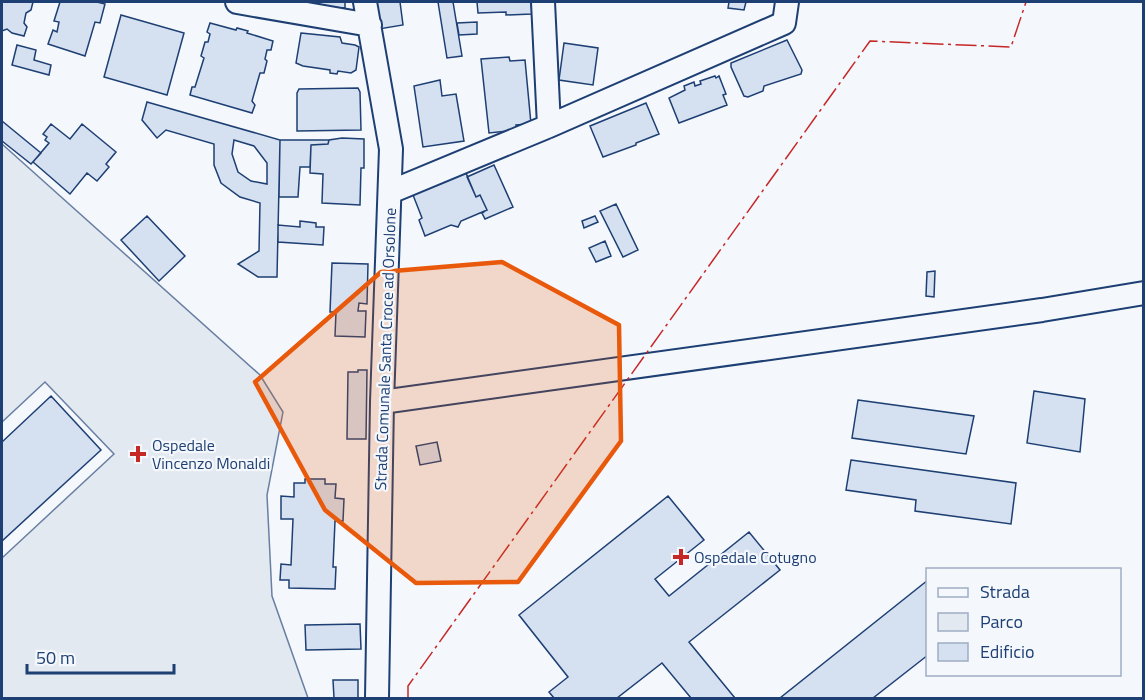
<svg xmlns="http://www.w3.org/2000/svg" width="1145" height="700" font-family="'Titillium Web',sans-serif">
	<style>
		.green { fill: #e3e9f0; stroke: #687fa3; stroke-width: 1.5 }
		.building { fill: #d5e0f0; stroke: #1d3f73; stroke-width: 1.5; fill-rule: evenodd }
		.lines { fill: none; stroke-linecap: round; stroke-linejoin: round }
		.minor-casing { stroke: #1d3f73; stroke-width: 26 }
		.minor { stroke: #f4f7fb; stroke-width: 22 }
		.power { stroke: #c62828; stroke-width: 1.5; stroke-dasharray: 21 4.5 3 4.5; stroke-linecap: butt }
		.marked { fill: #e8590c; fill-opacity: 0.2; stroke: #e8590c; stroke-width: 4.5; stroke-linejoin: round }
		.poi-dot { fill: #c62828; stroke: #f4f7fb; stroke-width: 2 }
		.labels { text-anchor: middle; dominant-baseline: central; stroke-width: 4.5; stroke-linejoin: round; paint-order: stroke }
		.street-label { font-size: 16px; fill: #1d3f73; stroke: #f4f7fb }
		.poi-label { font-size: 16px; fill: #1d3f73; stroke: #f4f7fb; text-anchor: start }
	</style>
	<rect width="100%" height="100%" fill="#f4f7fb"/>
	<path class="green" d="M2,144L260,375L283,412L267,495L272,596L308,698H2V558L114,454L45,382L2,422Z"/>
	<path class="building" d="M2,2H33L31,10L26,13L24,23L27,27L24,36L12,33L7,29L2,31Z
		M60,2H97L105,4L100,23L95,22L85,56L48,44L53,30L57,32L59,22L54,21Z
		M312,2H345V8L320,7V4L312,3Z
		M374,2H400L403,25L379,29Z
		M438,2H453L462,56L447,58Z
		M477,2H531L532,14L506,15V12L478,13Z
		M729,2H746L744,10L728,8Z
		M121,15L184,33L167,95L104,77Z
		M477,22V34L459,35L457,23Z
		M210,23L236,30L237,28L248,31L247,33L273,41L271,50H267L265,59L267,61L264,73H260L252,101L255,105L252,113L190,95L192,87H195L204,58L201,56L205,42H208L210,34L207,32Z
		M301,33L340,37L342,43L355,45L359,47L356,70L351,73L338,71L337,74L330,73V70L303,66L296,63Z
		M787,40L802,70L801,74L764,86L763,91L748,97L744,96L731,67V63Z
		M564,43L598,48L593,85L559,80Z
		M17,45L36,50L34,60L51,65L49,75L12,65Z
		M509,57L510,61L525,60L531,124L516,125L517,130L489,133L481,59Z
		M715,76L716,78L719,76L726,94L723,95L727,105L679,123L669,98L685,90L684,86L694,82L695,86L701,84L700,81Z
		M440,80L442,96L456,94L464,141L423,147L414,86Z
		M358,88L360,92L361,130L297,131V93L299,89Z
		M147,102L280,140L277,277H258L238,264L259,251L260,203L240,197L221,183L214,165V144L166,130L157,138L142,120ZM234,140L254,146L267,163V184L251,181L238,172L232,154Z
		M646,103L659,134L636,143V145L603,157L590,126Z
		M2,121L41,153L31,164L2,141Z
		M51,124L70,139L82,124L116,152L106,164L109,167L97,181L87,173L70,194L33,162L49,143L45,140L47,137L43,134Z
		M342,138L364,139V168H361L360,205L322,203L323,174L310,173L311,145L328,144L329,140Z
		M280,140H329L328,144L311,145L310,167H300L298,197H279Z
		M494,165L513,207L485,219L482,213L487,210L480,195L476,197L467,177Z
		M466,173L476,197L480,195L487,210L461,221L458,227L451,225L425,236L419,220L422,218L413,195Z
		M616,204L638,250L623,257L600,211Z
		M147,216L185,256L159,281L121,240Z
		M595,216L598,222L584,228L582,221Z
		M300,221L316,223V227H324L323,245L278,242V225L300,227Z
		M605,241L611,256L596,262L589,248Z
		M332,263L368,264L367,304L359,303L358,311H366L365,337L335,336L336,312H330Z
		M935,271L934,297L926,296L927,272Z
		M358,370H367L366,439H347L348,372H358Z
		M1034,391L1085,399L1080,452L1027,443Z
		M51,396L101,450L2,541V442Z
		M858,400L974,416L966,454L852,438Z
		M437,442L441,461L420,465L416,446Z
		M851,460L1016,483L1011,524L915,511L916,500L846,490Z
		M305,479H325V484H336L335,498L344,499L343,521H335L333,567H336L335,589L289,588V580H280L281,564L291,565L293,519H281V496L294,497V483H305Z
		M668,496L704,540L655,579L669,596L749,532L780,570L689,642L735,698H691L662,663L617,698H554L549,692L568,677L519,615Z
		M928,580V655L873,698H780Z
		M360,624L361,649L306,650L305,625Z
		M333,680H358V698H334Z"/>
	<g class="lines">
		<defs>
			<path id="minor" d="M237,2L370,25
				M365,2L391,149L382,402L377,698
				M543,2L549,126
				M390,192L549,126L784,23L787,2
				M382,402L1042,310L1144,293"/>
		</defs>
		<use href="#minor" class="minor-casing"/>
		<use href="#minor" class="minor"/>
		<path class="power" d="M408,698V686L870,41L1011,47L1026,2"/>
	</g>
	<path class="marked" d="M502,262L619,325L621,441L518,582L416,583L325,510L255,382L381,272Z"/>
	<g class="poi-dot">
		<path d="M135 445h6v6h6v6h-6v6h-6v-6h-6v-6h6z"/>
		<path d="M678 548h6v6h6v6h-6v6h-6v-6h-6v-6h6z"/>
	</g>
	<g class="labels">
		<g class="street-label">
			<text transform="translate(385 349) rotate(-88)">Strada Comunale Santa Croce ad Orsolone</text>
		</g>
		<g class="poi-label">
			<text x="152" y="445">Ospedale<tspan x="152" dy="18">Vincenzo Monaldi</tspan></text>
			<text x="694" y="557">Ospedale Cotugno</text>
		</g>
	</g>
	<rect width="1145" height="700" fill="none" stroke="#1d3f73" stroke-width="6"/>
	<rect x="926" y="568" width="195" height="108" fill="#f4f7fb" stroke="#9eadc5" stroke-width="1.5"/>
	<rect x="938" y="588" width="30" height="9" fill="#f4f7fb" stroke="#9eadc5" stroke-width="1.5"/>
	<text x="980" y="598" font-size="18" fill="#1d3f73">Strada</text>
	<rect x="938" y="613" width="30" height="18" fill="#e3e9f0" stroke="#9eadc5" stroke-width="1.5"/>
	<text x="980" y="628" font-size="18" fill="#1d3f73">Parco</text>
	<rect x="938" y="643" width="30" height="18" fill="#d5e0f0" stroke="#9eadc5" stroke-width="1.5"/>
	<text x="980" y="658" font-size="18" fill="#1d3f73">Edificio</text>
	<path d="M27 664v9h147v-9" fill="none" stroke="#1d3f73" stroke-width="3"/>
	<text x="36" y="664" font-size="18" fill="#1d3f73" stroke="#f4f7fb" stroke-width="4.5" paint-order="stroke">50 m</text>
</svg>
